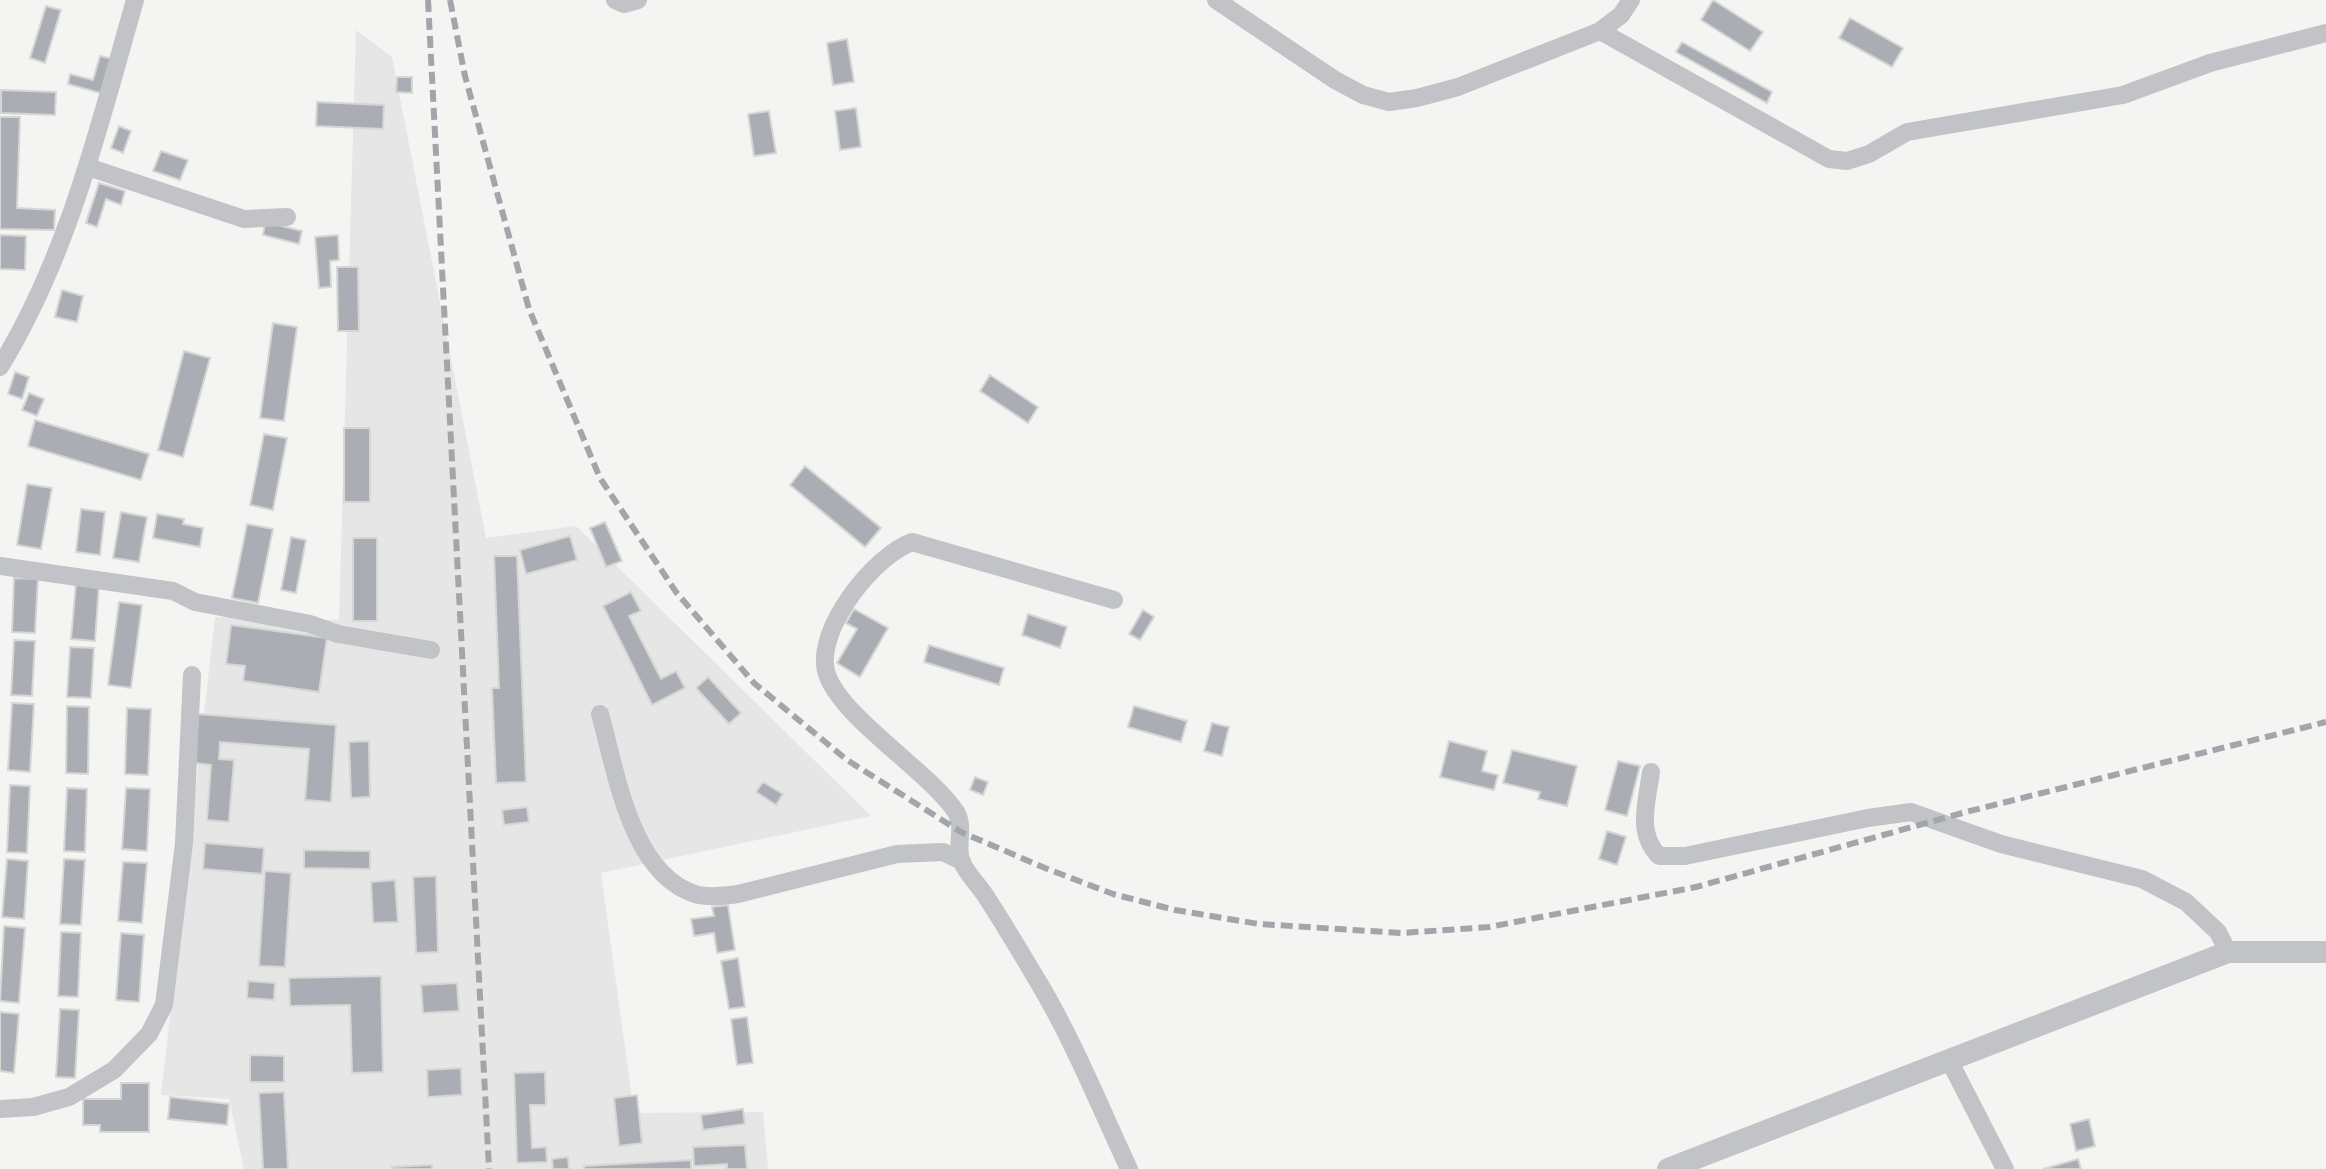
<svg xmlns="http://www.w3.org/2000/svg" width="2326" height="1169" font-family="'Alegreya Sans',sans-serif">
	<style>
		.built { fill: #e5e6e5 }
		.building { fill: #aaaeb4; stroke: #d6d6d4; stroke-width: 2 }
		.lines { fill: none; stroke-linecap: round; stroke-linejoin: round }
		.minor { stroke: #c1c3c6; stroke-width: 18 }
		.tertiary { stroke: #c1c3c6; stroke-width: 22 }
		.rail { stroke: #a2a6ab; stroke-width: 6; stroke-dasharray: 12 6; stroke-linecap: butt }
	</style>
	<rect width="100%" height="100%" fill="#f4f5f2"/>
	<path class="built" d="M356,30L392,57L486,538L576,526L871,816L601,873L634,1113L763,1112L768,1169H244L229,1099L161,1095L215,617L339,620Z"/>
	<path class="building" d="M1713,0L1763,32L1750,51L1701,20Z
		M46,6L61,10L45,63L30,58Z
		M1850,18L1903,48L1892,67L1839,38Z
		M847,39L854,82L833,85L827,43Z
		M1682,42L1772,92L1767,103L1676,52Z
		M100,56L113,59L104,94L68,84L70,74L93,80Z
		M397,77H412V93L396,92Z
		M1,90L56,92L55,115L1,113Z
		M317,102L384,105L383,129L316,126Z
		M856,108L861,147L840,150L835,111Z
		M769,111L776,153L754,156L748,114Z
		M0,117H20L17,208L55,210L54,230L0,229Z
		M119,126L131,131L123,153L111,148Z
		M161,151L188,160L180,180L153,171Z
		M99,183L125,191L121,205L106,199L97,227L86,223Z
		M265,222L302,231L299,244L263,235Z
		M0,235L26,236L25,270L0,269Z
		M338,235L339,260L330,261L331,287L319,288L315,237Z
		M337,267H358L359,331H338Z
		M62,290L83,296L77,322L55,317Z
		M273,323L297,327L284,421L260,418Z
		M184,351L210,358L183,457L158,450Z
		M15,372L29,377L22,399L8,394Z
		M990,375L1038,407L1028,423L980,391Z
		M29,393L44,399L37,416L22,410Z
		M35,420L149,454L141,480L28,446Z
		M344,428H370V502H344Z
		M264,434L287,438L273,510L250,505Z
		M805,466L881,528L865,547L790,485Z
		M27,484L52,488L41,549L17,545Z
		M81,509L105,512L100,555L76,552Z
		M121,512L147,517L139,562L113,558Z
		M157,514L184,519L183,524L203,528L200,547L153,538Z
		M605,522L622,561L606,567L590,528Z
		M247,524L273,529L258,603L232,598Z
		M570,536L577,560L526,574L520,550Z
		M291,537L306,540L296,593L281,590Z
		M353,538H377V621H353Z
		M494,556H517L526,782L496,783L492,688H499Z
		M14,578L38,579L35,633L12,632Z
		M76,583L99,585L95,641L71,639Z
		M631,592L641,611L629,616L661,679L676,671L685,688L652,705L603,606Z
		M119,602L142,605L131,688L108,685Z
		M854,609L888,628L860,677L837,663L857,629L846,623Z
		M1143,610L1154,617L1140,640L1129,634Z
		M1028,614L1067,627L1060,648L1022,635Z
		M231,625L327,638L319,692L243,681L245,666L226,664Z
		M14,640L35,641L32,696L11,695Z
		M929,645L1004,668L999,685L924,662Z
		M70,647L94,648L91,698L67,697Z
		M708,677L741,713L729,724L696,688Z
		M12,703L34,704L30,772L8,770Z
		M67,706L89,707L88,774L66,773Z
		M1134,706L1187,721L1181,742L1128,727Z
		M127,708L151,709L148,775L125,774Z
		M198,714L336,725L331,802L305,800L309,749L220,742L219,759L234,760L229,822L207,820L211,765L195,763Z
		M1212,723L1229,727L1222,756L1204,751Z
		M369,741L370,797L351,798L349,742Z
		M1449,741L1487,751L1482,771L1498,775L1494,790L1440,777Z
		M1512,750L1577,766L1567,806L1538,799L1540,792L1503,783Z
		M1618,761L1640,766L1627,816L1605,810Z
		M975,777L988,782L983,795L970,790Z
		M763,782L783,794L776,805L756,792Z
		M10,785L30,786L27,853L7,852Z
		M67,788L87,789L85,852L64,851Z
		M126,788L150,789L147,851L122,849Z
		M527,807L529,822L504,825L502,810Z
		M1607,831L1626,837L1617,865L1599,859Z
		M205,843L264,848L262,874L203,869Z
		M304,850L370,851V869L304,868Z
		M7,859L28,861L24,919L2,917Z
		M64,859L85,860L81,925L60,924Z
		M123,862L147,863L142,923L118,921Z
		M265,871L291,873L285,967L259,966Z
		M436,876L438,952L416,953L413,877Z
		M395,880L398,922L373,923L371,882Z
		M728,905L735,950L717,953L714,933L694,936L691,919L714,916L712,907Z
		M4,926L25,928L19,1003L0,1001Z
		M61,932L81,933L78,997L58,996Z
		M121,933L144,935L139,1002L116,1000Z
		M738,958L745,1007L729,1009L721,961Z
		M381,976L383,1072L352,1073L350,1005L290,1006L289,978Z
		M248,981L275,983L274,1000L247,998Z
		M457,983L459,1011L423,1013L421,985Z
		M60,1009L79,1010L75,1078L56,1077Z
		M0,1012L19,1014L14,1073L0,1071Z
		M747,1017L753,1063L737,1065L731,1019Z
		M250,1055L284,1056V1082H250Z
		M461,1068L462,1095L428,1097L427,1070Z
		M545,1072L546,1105H530L532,1148L546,1147L547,1162L517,1163L514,1073Z
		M121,1083H149V1132H100V1125H83V1099H121Z
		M284,1092L288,1169H263L259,1093Z
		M637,1095L642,1143L619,1146L614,1098Z
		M170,1097L229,1104L227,1125L168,1119Z
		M743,1109L745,1124L703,1130L701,1115Z
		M2089,1119L2095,1146L2076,1151L2070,1124Z
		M745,1145L747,1169H727V1164L694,1166L693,1147Z
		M568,1157L569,1169H553L552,1159Z
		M2078,1159L2081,1169H2043Z
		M691,1160V1169H584V1166Z
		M432,1165V1169H393L392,1167Z"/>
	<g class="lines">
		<path class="minor" d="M615,0L624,4L638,0
			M1216,0L1335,80L1363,95L1389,102L1417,98L1458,87L1600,31L1829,159L1847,161L1869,154L1907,132L2123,95L2210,63L2326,33
			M1600,31L1621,15L1631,0
			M88,167L244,219L287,217
			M0,367C69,254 99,126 135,0
			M0,566L173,591L195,602L310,624L338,634L431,650
			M1114,600L912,542C874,556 816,628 826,671C837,715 928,770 956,812C965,827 956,845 961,860C965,872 978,884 985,895C1004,924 1021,953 1039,983C1074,1042 1100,1107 1129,1169
			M600,714C616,770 630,873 695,894C708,898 724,896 738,894L897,854L943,852L962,861
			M1651,772C1647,802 1636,833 1659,856H1685L1868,818L1911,812L2001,844L2142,879L2186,902L2218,932L2228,952
			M1949,1060L2005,1169
			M0,1109L33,1107L69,1097L114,1070L149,1034L164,1005L184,843L192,675"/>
		<path class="tertiary" d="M1668,1169L2228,952H2326"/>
		<path class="rail" d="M428,0L489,1169
			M450,0L465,76L529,309L600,478L676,592L754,683L847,760L961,832L1045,868L1113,894L1175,910L1259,924L1402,933L1489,927L1696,887L1966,812L2326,722"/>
	</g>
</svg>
